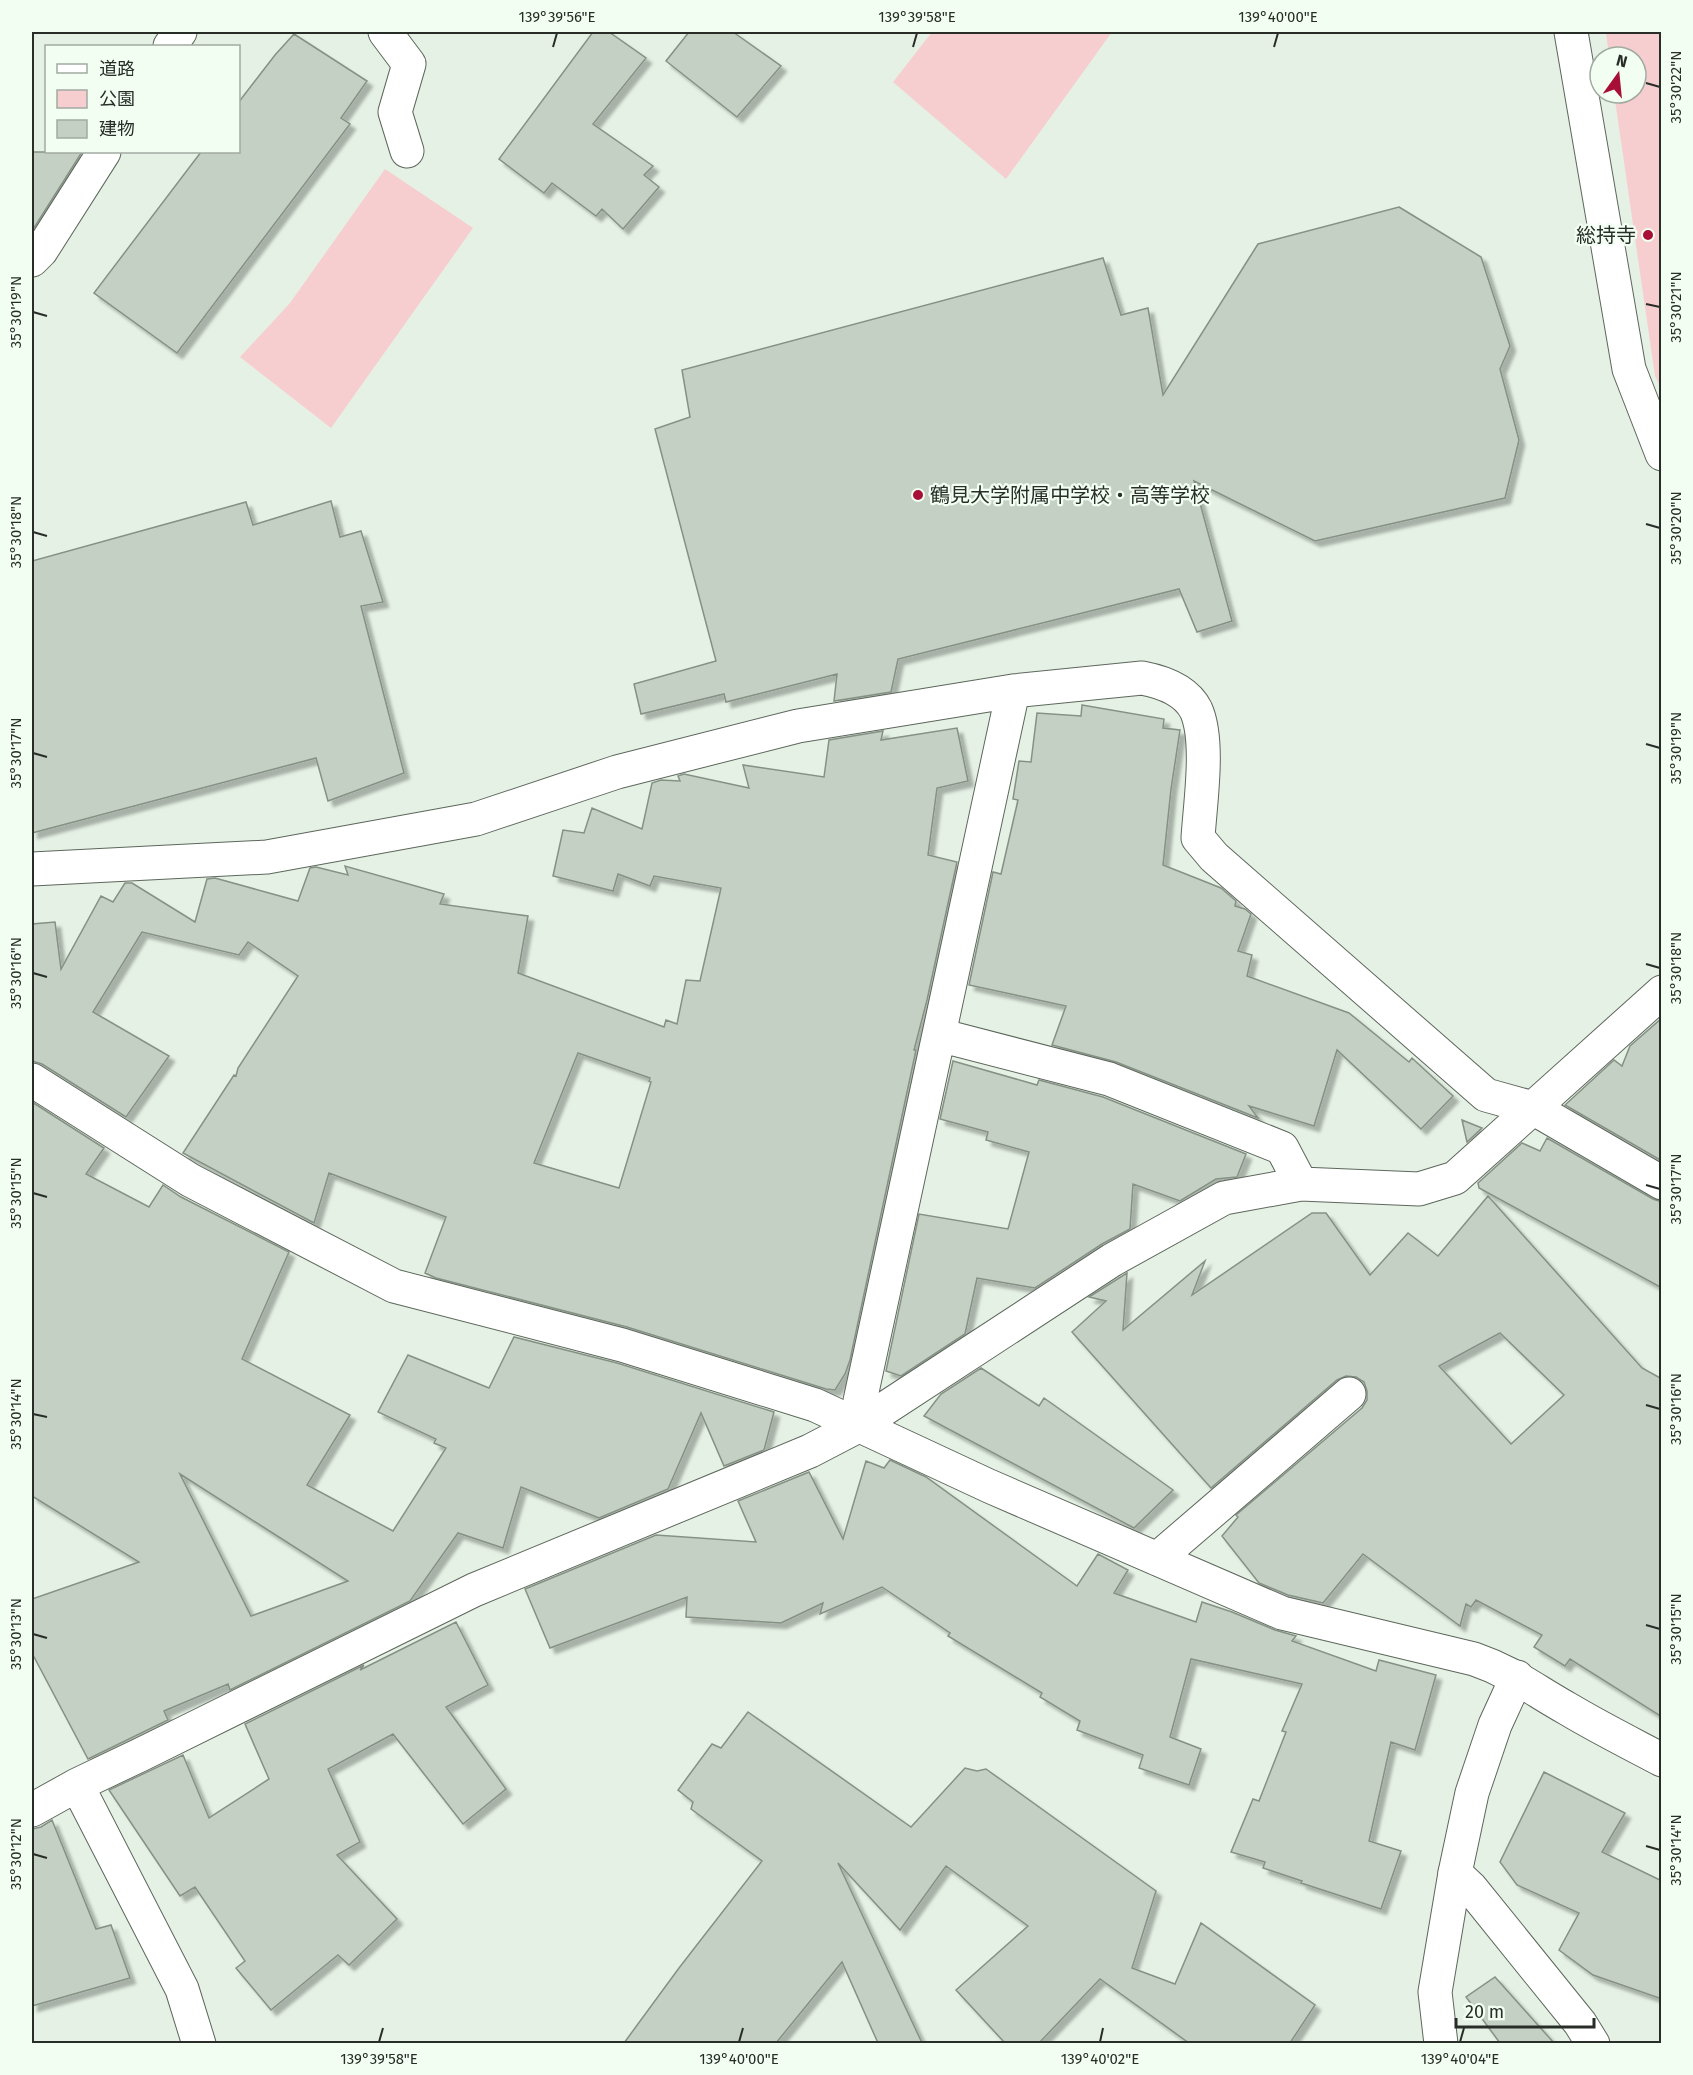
<svg xmlns="http://www.w3.org/2000/svg" width="1693" height="2075" font-family="'Fira Sans','Noto Sans JP',sans-serif">
	<style>
		.green { fill: #f7cecf }
		.building { fill: #c4d0c3; stroke: #869185; stroke-width: 1.5; fill-rule: evenodd; filter: url(#shadow) }
		.lines { fill: none; stroke-linecap: round; stroke-linejoin: round }
		.minor-casing { stroke: #5d675c; stroke-width: 35 }
		.tertiary-casing { stroke: #5d675c; stroke-width: 35 }
		.minor { stroke: #fff; stroke-width: 33 }
		.tertiary { stroke: #fff; stroke-width: 33 }
		.ticks { fill: none; stroke: #282d28; stroke-width: 2 }
		.poi-dot { fill: #a80f36; stroke: #f2fef1; stroke-width: 2 }
		.labels { text-anchor: middle; dominant-baseline: central; stroke-width: 4.5; stroke-linejoin: round; paint-order: stroke }
		.poi-label { font-size: 20px; fill: #282d28; stroke: #f2fef1; text-anchor: end }
		.neatline { fill: none; stroke: #282d28; stroke-width: 2 }
		.ticks-label { font-size: 15px; text-anchor: middle; fill: #282d28 }
	</style>
	<defs>
		<filter id="shadow"><feDropShadow dx="5.5" dy="5.5" stdDeviation="1.5" flood-color="#0004"/></filter>
	</defs>
	<rect width="100%" height="100%" fill="#e5f1e4"/>
	<path class="green" d="M932,32H1112L1006,179L893,82Z
		M1606,32H1661V388L1655,376L1614,93H1636V57H1609Z
		M385,169L473,228L331,428L240,357L290,303Z"/>
	<path class="building" d="M593,32H609L646,58L593,124L653,166L644,175L659,187L623,229L602,209L596,216L552,183L544,193L499,159Z
		M689,32H733L781,66L737,117L666,61Z
		M294,34L367,81L341,118L350,124L177,353L94,293L201,152H238V103L275,55Z
		M32,152H82L32,231Z
		M1399,207L1481,257L1510,346L1500,369L1519,440L1505,498L1315,541L1194,481L1232,621L1197,632L1179,589L898,659L891,692L834,701L837,674L726,702L724,694L641,714L634,684L716,661L655,429L690,417L682,370L1103,258L1121,315L1148,308L1163,395L1258,244Z
		M331,501L340,537L361,531L383,602L361,606L404,773L328,801L316,758L32,833V561L246,502L253,525Z
		M1082,705L1164,719L1163,728L1180,730L1171,789L1163,865L1221,888L1236,901L1235,906L1245,909L1251,914L1238,951L1252,955L1247,976L1349,1013L1409,1062L1412,1058L1453,1096L1421,1129L1337,1050L1314,1126L1249,1106L1258,1118L1116,1062L1052,1045L1066,1006L969,985L993,872L1001,874L1018,800L1013,799L1019,761L1031,762L1037,713L1081,716Z
		M957,728L968,781L937,788L928,855L957,862L927,1000L914,1050H916L850,1360L845,1374L835,1390L826,1389L627,1327L436,1278L425,1273L446,1217L329,1173L314,1223L183,1153L234,1075L236,1076L238,1068L298,976L248,942L239,955L142,932L93,1012L169,1056L126,1117L42,1064L32,1061V924L55,922L61,969L101,896L113,902L125,883H132L195,922L207,879L215,878L298,901L310,868L316,867L348,875L345,866L444,894L440,904L528,916L518,973L664,1027L666,1020L677,1024L686,980L700,981L721,888L654,876L650,886L618,874L613,891L553,876L563,830L584,833L592,808L642,829L652,783L661,780L680,781L678,776L684,774L749,788L743,765L824,777L829,740L883,731L881,740ZM578,1053L650,1078L649,1081L651,1082L619,1188L534,1163Z
		M1662,1018V1161L1565,1105L1614,1060L1622,1066L1630,1046Z
		M953,1061L1037,1085L1039,1080L1103,1097L1246,1154L1237,1177L1216,1179L1180,1201L1133,1184L1130,1229L1102,1244L1035,1288L977,1278L965,1334L901,1376L886,1371L919,1214L1008,1229L1029,1152L986,1140L988,1132L940,1119Z
		M32,1102L104,1148L86,1174L149,1207L163,1185L181,1197L289,1252L242,1359L350,1415L307,1485L393,1531L446,1448L434,1443L436,1439L378,1412L408,1355L489,1388L514,1337L617,1363L774,1412L764,1450L724,1466L701,1413L668,1489L599,1518L521,1487L503,1548L458,1533L410,1601L230,1690L228,1684L164,1711L168,1720L88,1759L32,1653V1599L139,1562L32,1496ZM180,1474L348,1581L251,1616Z
		M1462,1120L1482,1128L1467,1142Z
		M1547,1138L1653,1199L1662,1202V1288L1479,1188L1478,1183L1522,1143L1540,1151Z
		M1488,1196L1642,1368L1662,1379V1717L1570,1659L1565,1666L1534,1647L1542,1635L1476,1600L1471,1607L1466,1604L1460,1626L1363,1554L1323,1603L1288,1595L1259,1583L1222,1536L1238,1517L1236,1515L1362,1408L1367,1400V1391L1364,1382L1356,1377L1346,1376L1337,1380L1211,1488L1072,1332L1106,1301L1089,1297L1127,1273L1123,1330L1205,1261L1192,1295L1312,1213H1326L1370,1275L1408,1233L1438,1256ZM1500,1333L1564,1395L1511,1444L1439,1366Z
		M981,1368L1039,1406L1044,1398L1173,1490L1134,1528L924,1416L941,1394Z
		M890,1460L926,1477L1077,1586L1098,1554L1128,1570L1114,1593L1196,1622L1202,1602L1232,1612L1275,1630L1296,1636L1292,1641L1376,1671L1379,1660L1436,1675L1415,1750L1391,1742L1369,1841L1401,1851L1381,1909L1301,1883L1302,1881L1263,1868L1265,1862L1231,1852L1253,1799L1259,1801L1286,1732L1282,1731L1302,1684L1191,1659L1170,1737L1201,1749L1189,1785L1139,1768L1143,1755L1077,1730L1080,1721L1040,1697L1042,1693L948,1636L950,1633L882,1587L820,1614L823,1603L781,1623L686,1617L687,1597L550,1648L525,1589L656,1535L756,1542L738,1501L809,1472L843,1539L866,1461L884,1468Z
		M456,1622L488,1685L446,1707L506,1789L463,1824L393,1734L328,1769L360,1842L337,1855L397,1919L349,1965L338,1955L271,2010L236,1968L245,1961L195,1887L180,1896L109,1790L183,1755L209,1818L269,1779L245,1724L364,1665L360,1670Z
		M748,1712L911,1827L965,1768L977,1771L986,1769L1156,1891L1132,1968L1175,1984L1201,1923L1315,2005L1290,2043H1189L1100,1979L1039,2043H1005L956,1990L1028,1926L946,1866L900,1930L838,1863L922,2043H878L842,1962L776,2043H624L679,1968L762,1861L691,1809L693,1802L678,1790L712,1744L721,1748Z
		M1544,1772L1625,1813L1602,1852L1662,1881V1999L1593,1975L1559,1950L1579,1913L1517,1885L1500,1862Z
		M52,1820L96,1929L111,1925L130,1978L32,2006V1829L41,1827Z
		M1495,1977L1554,2043H1500L1466,1997Z"/>
	<g class="lines">
		<defs>
			<path id="minor" d="M385,32L409,64L395,112L407,151
				M1571,32L1629,369L1662,454
				M170,46L180,32
				M32,260L41,251L104,152
				M32,869L267,857L476,819L617,772L798,726L1013,691L1142,678C1163,682 1186,690 1196,710C1210,741 1200,804 1198,838L1214,857L1486,1095L1533,1108L1662,1183
				M939,1035L1109,1079L1282,1148L1301,1184
				M32,1080L190,1180L394,1286L622,1345L815,1405L989,1486L1282,1613L1474,1659C1512,1672 1534,1690 1568,1709C1598,1727 1630,1743 1662,1760
				M858,1426L860,1401L1013,691
				M1157,1559L1349,1394
				M77,1785L182,1989L199,2044
				M32,1810L77,1785L140,1755L474,1590L810,1451L858,1426L1112,1260L1224,1198L1301,1184L1419,1189L1455,1178L1662,992
				M1455,1873L1471,1888L1580,2023L1593,2044"/>
			<path id="tertiary" d="M1441,2044L1435,1992L1455,1873L1472,1793L1495,1725L1517,1677"/>
		</defs>
		<use href="#minor" class="minor-casing"/>
		<use href="#tertiary" class="tertiary-casing"/>
		<use href="#minor" class="minor"/>
		<use href="#tertiary" class="tertiary"/>
	</g>
	<path class="ticks" d="M553,47L557,33M913,47L917,33M1274,47L1278,33M1646,83L1660,87M1646,304L1660,307M33,312L47,316M1646,524L1660,528M33,532L47,536M1646,744L1660,748M33,753L47,757M1646,964L1660,968M33,973L47,977M1646,1185L1660,1189M33,1193L47,1197M1646,1405L1660,1409M33,1414L47,1417M1646,1625L1660,1629M33,1634L47,1638M1646,1846L1660,1850M33,1854L47,1858M379,2042L383,2028M739,2042L743,2028M1100,2042L1103,2028M1460,2042L1464,2028"/>
	<g class="poi-dot">
		<circle cx="1648" cy="235" r="6"/>
		<circle cx="918" cy="495" r="6"/>
	</g>
	<g class="labels">
		<g class="poi-label">
			<text x="1636" y="235">総持寺</text>
			<text x="930" y="495" text-anchor="start">鶴見大学附属中学校・高等学校</text>
		</g>
	</g>
	<rect width="1693" height="2075" fill="none" stroke="#f2fef1" stroke-width="66"/>
	<rect x="45" y="45" width="195" height="108" fill="#f2fef1" stroke="#a1aaa1" stroke-width="1.5"/>
	<rect x="57" y="64" width="30" height="9" fill="#ffffff" stroke="#a1aaa1" stroke-width="1.5"/>
	<text x="99" y="75" font-size="18" fill="#282d28">道路</text>
	<rect x="57" y="90" width="30" height="18" fill="#f7cecf" stroke="#a1aaa1" stroke-width="1.5"/>
	<text x="99" y="105" font-size="18" fill="#282d28">公園</text>
	<rect x="57" y="120" width="30" height="18" fill="#c4d0c3" stroke="#a1aaa1" stroke-width="1.5"/>
	<text x="99" y="135" font-size="18" fill="#282d28">建物</text>
	<g transform="translate(1618 75) rotate(15)"><circle r="28" fill="#f2fef1" stroke="#a1aaa1" stroke-width="1.5"/>
	<path d="M0-4.5L10 22L0 15L-10 22Z" fill="#a80f36"/>
	<text y="-9" font-size="16" font-weight="bold" text-anchor="middle" fill="#282d28">N</text>
	</g>
	<path d="M1456 2018v9h138v-9" fill="none" stroke="#282d28" stroke-width="3"/>
	<text x="1465" y="2018" font-size="18" fill="#282d28" stroke="#f2fef1" stroke-width="4.5" paint-order="stroke">20 m</text>
	<rect x="33" y="33" width="1627" height="2009" class="neatline"/>
	<g class="ticks-label">
		<text x="557" y="22">139°39'56"E</text>
		<text x="917" y="22">139°39'58"E</text>
		<text x="1278" y="22">139°40'00"E</text>
		<text transform="translate(1676 87) rotate(-90)" y="5">35°30'22"N</text>
		<text transform="translate(1676 307) rotate(-90)" y="5">35°30'21"N</text>
		<text transform="translate(16 312) rotate(-90)" y="5">35°30'19"N</text>
		<text transform="translate(1676 528) rotate(-90)" y="5">35°30'20"N</text>
		<text transform="translate(16 532) rotate(-90)" y="5">35°30'18"N</text>
		<text transform="translate(1676 748) rotate(-90)" y="5">35°30'19"N</text>
		<text transform="translate(16 753) rotate(-90)" y="5">35°30'17"N</text>
		<text transform="translate(1676 968) rotate(-90)" y="5">35°30'18"N</text>
		<text transform="translate(16 973) rotate(-90)" y="5">35°30'16"N</text>
		<text transform="translate(1676 1189) rotate(-90)" y="5">35°30'17"N</text>
		<text transform="translate(16 1193) rotate(-90)" y="5">35°30'15"N</text>
		<text transform="translate(1676 1409) rotate(-90)" y="5">35°30'16"N</text>
		<text transform="translate(16 1414) rotate(-90)" y="5">35°30'14"N</text>
		<text transform="translate(1676 1629) rotate(-90)" y="5">35°30'15"N</text>
		<text transform="translate(16 1634) rotate(-90)" y="5">35°30'13"N</text>
		<text transform="translate(1676 1850) rotate(-90)" y="5">35°30'14"N</text>
		<text transform="translate(16 1854) rotate(-90)" y="5">35°30'12"N</text>
		<text x="379" y="2064">139°39'58"E</text>
		<text x="739" y="2064">139°40'00"E</text>
		<text x="1100" y="2064">139°40'02"E</text>
		<text x="1460" y="2064">139°40'04"E</text>
	</g>
</svg>
